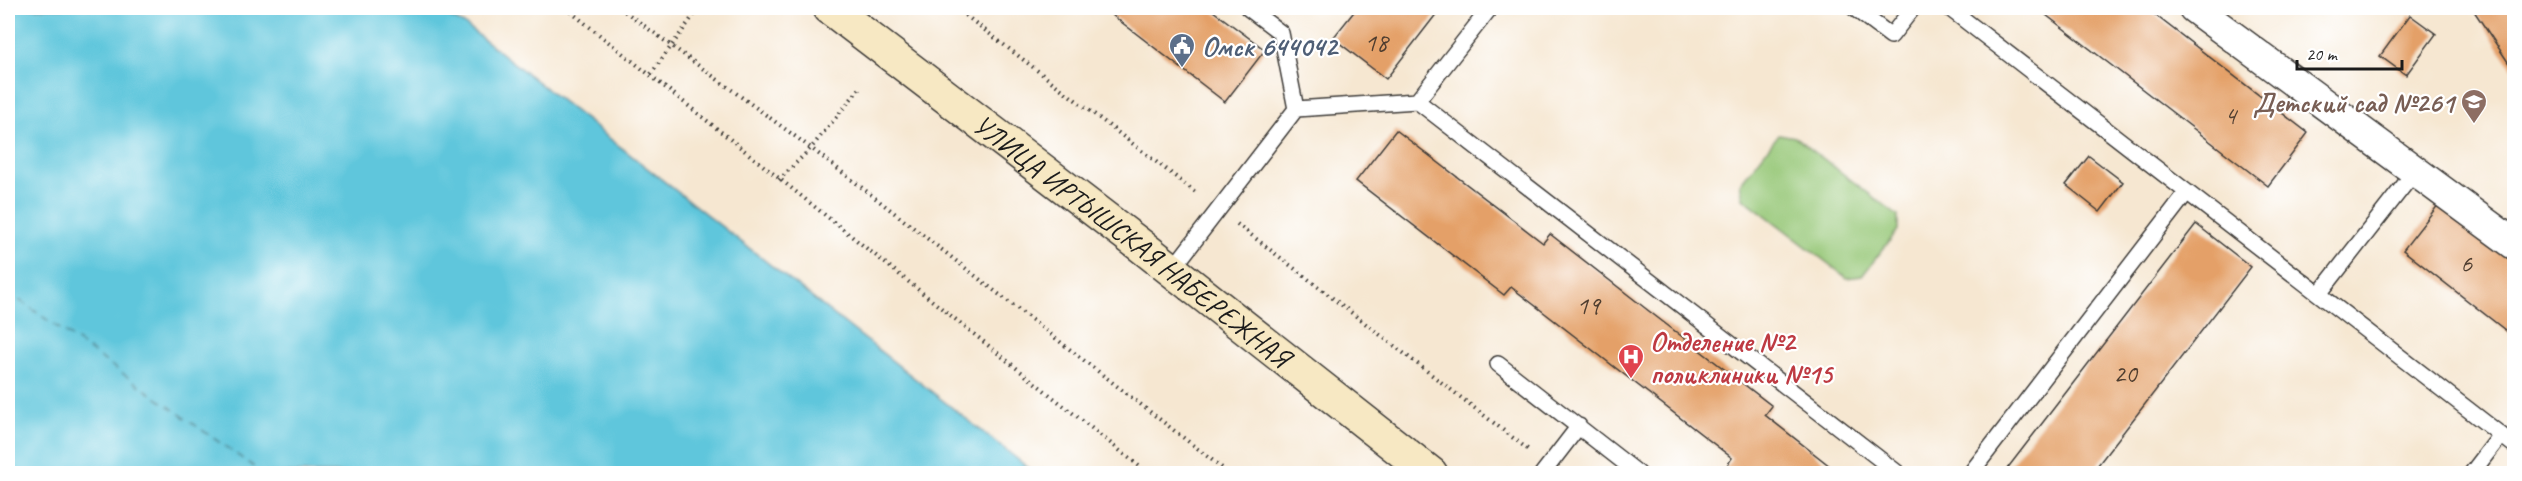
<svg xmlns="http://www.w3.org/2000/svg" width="2522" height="481" font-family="Caveat,sans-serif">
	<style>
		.green { fill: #96c777; stroke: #59724a; stroke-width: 1.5 }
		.water { fill: #5fc6dc; stroke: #3e717c; stroke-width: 1.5 }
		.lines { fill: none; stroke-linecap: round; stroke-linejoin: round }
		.ferry { stroke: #376069; stroke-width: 1.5; stroke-dasharray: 8 6; stroke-linecap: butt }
		.building { fill: #e4a067 }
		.service-casing { stroke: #3d3a37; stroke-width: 18 }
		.minor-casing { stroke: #3d3a37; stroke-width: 33 }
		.secondary-casing { stroke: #3d3a37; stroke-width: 36 }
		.path { stroke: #3d3a37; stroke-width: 4; stroke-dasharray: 1.5 4.5; stroke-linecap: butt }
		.service { stroke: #fff; stroke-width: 15 }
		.minor { stroke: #fff; stroke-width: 30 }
		.secondary { stroke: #f7e8c3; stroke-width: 33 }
		.labels { text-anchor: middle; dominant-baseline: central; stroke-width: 4.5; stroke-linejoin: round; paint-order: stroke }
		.number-label { font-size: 26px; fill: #4e3d2f }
		.service-label { font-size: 28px; font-weight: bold; fill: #4e5e75; stroke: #fff; text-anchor: start }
		.education-label { font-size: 28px; font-weight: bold; fill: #785e54; stroke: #fff; text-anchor: end }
		.street-label { font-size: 28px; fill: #1c1c1c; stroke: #fff }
		.health-label { font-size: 28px; font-weight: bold; fill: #be3a42; stroke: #fff; text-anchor: start }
	</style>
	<rect width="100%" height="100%" fill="#fff"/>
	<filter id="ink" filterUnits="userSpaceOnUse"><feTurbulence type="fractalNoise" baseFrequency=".0167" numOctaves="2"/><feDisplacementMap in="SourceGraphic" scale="12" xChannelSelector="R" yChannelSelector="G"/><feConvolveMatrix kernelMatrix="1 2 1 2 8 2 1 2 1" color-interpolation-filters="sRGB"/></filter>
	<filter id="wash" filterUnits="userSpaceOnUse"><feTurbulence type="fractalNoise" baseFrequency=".008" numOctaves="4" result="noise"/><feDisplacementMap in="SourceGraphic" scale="24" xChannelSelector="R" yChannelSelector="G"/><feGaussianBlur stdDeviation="1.35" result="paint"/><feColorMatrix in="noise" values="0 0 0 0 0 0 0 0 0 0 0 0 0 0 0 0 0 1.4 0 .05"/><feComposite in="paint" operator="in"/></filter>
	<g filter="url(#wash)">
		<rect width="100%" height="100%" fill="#f6e7d1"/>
		<path class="green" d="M1779,134L1795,137L1898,216V230L1862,276L1847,278L1743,198L1740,184Z"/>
		<path class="water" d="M8,8H430L464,24L1035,473H8Z"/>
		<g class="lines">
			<path class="ferry" d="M8,292L264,474"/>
		</g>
		<g id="blocks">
			<path class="building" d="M1103,8H1209L1265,50L1225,102Z
				M1357,8H1441L1386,79L1333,38Z
				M2037,8H2146L2308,133L2268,186Z
				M2472,8H2514V71Z
				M2410,15L2436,34L2406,75L2380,56Z
				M1396,130L1543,243L1550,234L1654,315L1772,406L1765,415L1840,474H1734L1726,467L1732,458L1511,287L1504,295L1356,181Z
				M2089,156L2123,182L2100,212L2066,185Z
				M2442,200L2514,256V337L2403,250Z
				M2196,224L2251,267L2091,474H2003Z"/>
		</g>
	</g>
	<g filter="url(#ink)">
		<use href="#blocks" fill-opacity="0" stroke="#3d3a37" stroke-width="1.5"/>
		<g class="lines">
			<defs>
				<path id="service" d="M1248,8L1281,33L1296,109
					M1854,8L1891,36L1913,8
					M1949,8L2514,445
					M1417,101L1490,8
					M1171,271L1296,109L1417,101L1899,474
					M2319,294L2416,170
					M1498,364L1639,474
					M1542,474L1579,426
					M1970,474L2187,192
					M2471,474L2501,435"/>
				<path id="minor" d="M2194,8L2514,244"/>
				<g id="secondary">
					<path id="s1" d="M830,8L1140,245L1431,474"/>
				</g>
			</defs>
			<use href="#service" class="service-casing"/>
			<use href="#minor" class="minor-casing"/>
			<use href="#secondary" class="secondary-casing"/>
			<path class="path" d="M566,8L1149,474
				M620,8L811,148L1230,474
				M956,8L1198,194
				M917,13L920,8
				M651,74L699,8
				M779,180L811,148L860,88
				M1237,224L1530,451"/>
			<use href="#service" class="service"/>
			<use href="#minor" class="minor"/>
			<use href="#secondary" class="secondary"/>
		</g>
	</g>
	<defs>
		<symbol id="civic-pin" viewBox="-11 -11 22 30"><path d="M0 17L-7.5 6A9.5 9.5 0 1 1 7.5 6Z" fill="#5c6f8a" stroke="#fff"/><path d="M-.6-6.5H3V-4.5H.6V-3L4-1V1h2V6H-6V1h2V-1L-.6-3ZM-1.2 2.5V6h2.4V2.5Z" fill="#fff"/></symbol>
		<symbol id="school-pin" viewBox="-11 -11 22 30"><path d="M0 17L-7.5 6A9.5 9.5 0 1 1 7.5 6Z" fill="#8d6e63" stroke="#fff"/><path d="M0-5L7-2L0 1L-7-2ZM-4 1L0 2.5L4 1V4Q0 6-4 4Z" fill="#fff"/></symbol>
		<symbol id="hospital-pin" viewBox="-11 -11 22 30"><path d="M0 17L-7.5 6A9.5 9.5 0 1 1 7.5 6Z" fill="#e0444e" stroke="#fff"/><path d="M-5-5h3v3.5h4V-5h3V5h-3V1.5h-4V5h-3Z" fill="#fff"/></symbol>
	</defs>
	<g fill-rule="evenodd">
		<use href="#civic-pin" x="1167" y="31" width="30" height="40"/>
		<use href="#school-pin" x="2459" y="87" width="30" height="40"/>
		<use href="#hospital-pin" x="1616" y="342" width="30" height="40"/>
	</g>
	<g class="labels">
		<g class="number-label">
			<text x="1376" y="42">18</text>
			<text x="2230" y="115">4</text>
			<text x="2466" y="263">6</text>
			<text x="1588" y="305">19</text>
			<text x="2125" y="373">20</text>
		</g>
		<g class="service-label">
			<text x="1202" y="46">Омск 644042</text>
		</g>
		<g class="education-label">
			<text x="2454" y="102">Детский сад №261</text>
		</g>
		<g class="street-label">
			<text stroke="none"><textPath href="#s1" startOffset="381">УЛИЦА ИРТЫШСКАЯ НАБЕРЕЖНАЯ</textPath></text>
		</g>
		<g class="health-label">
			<text x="1650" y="341">Отделение №2<tspan x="1650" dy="32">поликлиники №15</tspan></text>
		</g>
	</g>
	<rect width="2522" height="481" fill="none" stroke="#fff" stroke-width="30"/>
	<path d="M2297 60v9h105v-9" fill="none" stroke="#1c1c1c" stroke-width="3"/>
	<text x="2306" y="60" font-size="18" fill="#1c1c1c" stroke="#ffffff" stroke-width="4.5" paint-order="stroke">20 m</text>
</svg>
